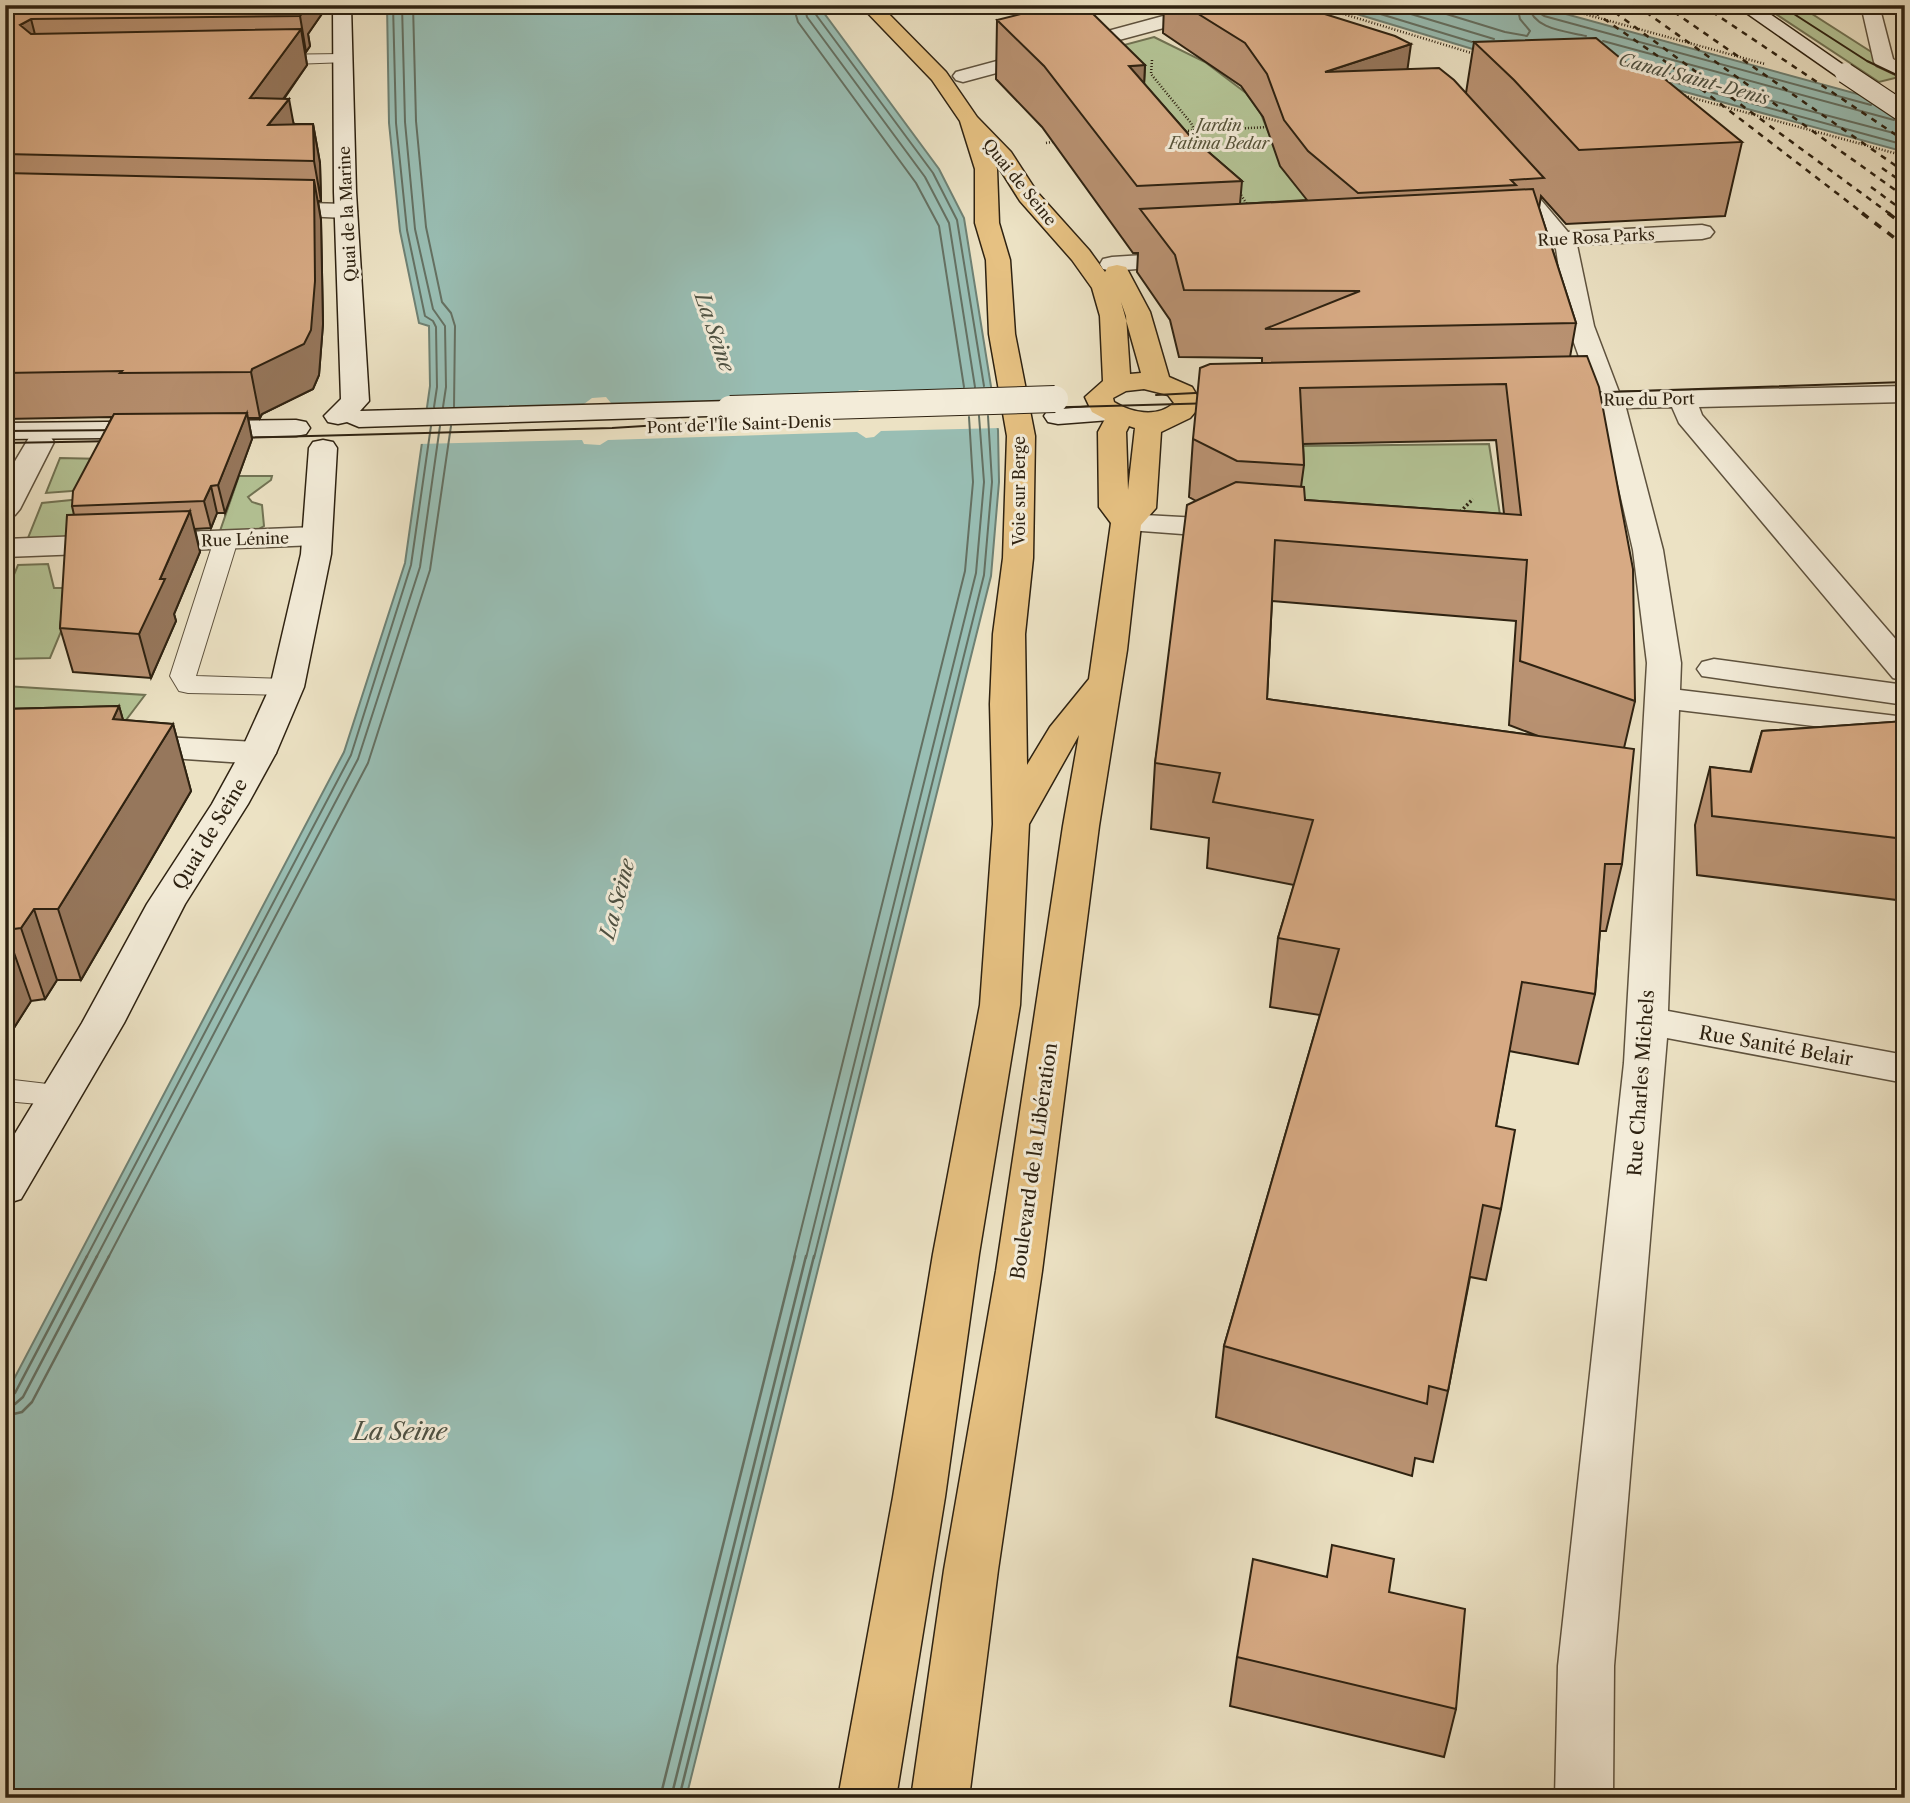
<svg xmlns="http://www.w3.org/2000/svg" width="1910" height="1803" font-family="'Libre Caslon Text',serif">
	<style>
		.green { fill: #b4c496; stroke: #717354; stroke-width: 2 }
		.water { fill: #99beb4; stroke: #6e8073; stroke-width: 2 }
		.pier { fill: #ece2c4 }
		.lines { fill: none; stroke-linecap: round; stroke-linejoin: round }
		.shore-far1 { stroke: #647062; stroke-width: 2 }
		.shore { stroke: #647062; stroke-width: 2.5 }
		.lane-casing { stroke: #5e523e; stroke-width: 2 }
		.street-casing { stroke: #5e523e; stroke-width: 3 }
		.secondary-casing { stroke: #2e2211; stroke-width: 3 }
		.primary-casing { stroke: #2e2211; stroke-width: 3 }
		.path-far1 { stroke: #2e2211; stroke-width: 2.5; stroke-dasharray: 1 2; stroke-linecap: butt }
		.path { stroke: #2e2211; stroke-width: 3.5; stroke-dasharray: 2 2.5; stroke-linecap: butt }
		.lane { fill: #f3ecd9; fill-rule: evenodd }
		.street { fill: #f3ecd9; fill-rule: evenodd }
		.secondary { fill: #f3ecd9; fill-rule: evenodd }
		.primary { fill: #e6c182; fill-rule: evenodd }
		.tram { stroke: #2e2211; stroke-width: 2 }
		.rail-far1 { stroke: #2e2211; stroke-width: 2.5; stroke-dasharray: 6 6; stroke-linecap: butt }
		.rail { stroke: #2e2211; stroke-width: 3.5; stroke-dasharray: 8 8; stroke-linecap: butt }
		.secondary-bridge-far1-casing { stroke: #2e2211; stroke-width: 22; stroke-linecap: butt }
		.secondary-bridge-casing { stroke: #2e2211; stroke-width: 28; stroke-linecap: butt }
		.secondary-bridge-far1 { stroke: #f3ecd9; stroke-width: 20 }
		.secondary-bridge { stroke: #f3ecd9; stroke-width: 26 }
		.wall { fill: #b99272; stroke: #2e2211; stroke-width: 2; fill-rule: evenodd }
		.shaded-wall { fill: #96775c; stroke: #2e2211; stroke-width: 2 }
		.building { fill: #d7aa84; stroke: #2e2211; stroke-width: 2 }
		.labels { text-anchor: middle; dominant-baseline: central; stroke-width: 6; stroke-linejoin: round; paint-order: stroke }
		.far-park-label { font-size: 16px; font-style: italic; fill: #565339; stroke: #f3ecd9 }
		.far-street-label { font-size: 16px; fill: #2e2211; stroke: #f3ecd9 }
		.far-water-label { font-size: 18px; font-style: italic; fill: #4e5142; stroke: #f3ecd9 }
		.street-label { font-size: 19px; fill: #2e2211; stroke: #f3ecd9 }
		.water-label { font-size: 21px; font-style: italic; fill: #4e5142; stroke: #f3ecd9 }
		.near-water-label { font-size: 24px; font-style: italic; fill: #4e5142; stroke: #f3ecd9 }
	</style>
	<rect width="100%" height="100%" fill="#ece2c4"/>
	<filter id="stains"><feTurbulence type="fractalNoise" baseFrequency=".00286" numOctaves="4"/><feColorMatrix values="0 0 0 0 .2 0 0 0 0 .09 0 0 0 0 .02 0 0 0 .5 -.17"/></filter>
	<radialGradient id="worn" r=".72"><stop offset=".6" stop-color="#630" stop-opacity="0"/><stop offset="1" stop-color="#630" stop-opacity=".3"/></radialGradient>
	<path class="green" d="M1762,5H1798L1873,53L1903,76L1879,82Z
		M1154,37L1205,62L1246,93L1261,114L1270,136L1328,219L1261,242L1079,57Z
		M1489,444L1503,534L1298,516L1300,446Z
		M60,458L104,459L85,490L46,493Z
		M239,476H272L271,480L248,497L252,502L262,505L264,526L257,530L220,531Z
		M91,498L134,536L28,538L42,503Z
		M48,564L54,588H65L70,610L50,658L5,659V596L18,565Z
		M5,686L145,695L117,732L5,725Z"/>
	<path class="water" d="M387,5H818L939,169L964,218L998,430L999,482L991,576L686,1798H5V1396L344,752L405,563L430,386L429,326L419,323L400,231L389,123Z
		M1327,5H1533L1905,107V152L1645,81L1499,57Z"/>
	<path class="pier" d="M859,390L995,393L1001,428L881,431L874,437L866,438L857,432L608,440L600,445L584,444L582,440L418,444L423,408L584,404L592,398L606,397L611,403L854,397Z"/>
	<g class="lines">
		<path class="shore-far1" d="M393,5L396,123L407,230L425,316L433,321L436,327L437,387L434,407
			M402,5L405,122L415,229L433,309L445,326L446,387L443,407
			M413,5L416,121L426,227L442,302L451,313L455,326L454,407
			M793,5L798,22L916,183L939,226L964,387
			M804,5L807,17L925,177L949,223L975,387
			M813,5L814,12L933,173L957,220L984,386
			M1351,5L1472,42
			M1381,5L1494,39
			M1417,5L1505,32L1527,36L1530,31L1520,19L1517,5
			M1528,5C1534,30 1565,31 1586,36
			M1537,5L1538,12L1544,16L1871,105
			M1603,41L1894,120
			M1629,63L1905,136
			M1670,81L1905,145
			M86,1258L351,755L411,565L431,426
			M96,1258L358,759L420,567L440,426
			M108,1258L368,763L430,570L451,426
			M794,1258L965,571L973,482L969,417
			M806,1258L976,573L984,482L979,416
			M814,1258L984,575L992,482L988,416"/>
		<path class="shore" d="M5,1397L15,1393L87,1256
			M5,1406L15,1404L23,1397L97,1256
			M5,1416L22,1412L32,1402L109,1256
			M660,1798L795,1256
			M671,1798L806,1256
			M679,1798L814,1256"/>
		<defs>
			<path id="lane" d="M342,54L347,56L350,59L347,62L266,65L258,60L266,55Z
				M226,533L234,535L238,540L196,676L287,679L296,681L300,687L296,693L287,695L188,693L179,691L170,676L214,540L218,535Z
				M5,1079L73,1087L78,1095L73,1103L61,1106L5,1101Z"/>
			<path id="street" d="M1861,5H1879L1893,59L1905,65V79L1877,66L1874,62Z
				M1216,8L1225,14L1223,18L1186,22L963,82L956,80L953,76L956,72L1178,12Z
				M1506,166L1514,168L1568,232L1702,225L1710,227L1714,232L1710,237L1702,239L1577,245L1594,326L1619,392L1905,386V402L1699,407L1702,415L1905,650V681L1893,678L1679,423L1672,407L1626,408L1663,550L1681,663L1680,690L1905,717V737L1679,710L1668,1011L1905,1055V1083L1667,1038L1614,1666L1613,1798H1555L1558,1666L1624,1063L1647,663L1633,550L1603,419L1599,409L1575,407L1571,401L1575,395L1592,393L1568,326L1556,249L1554,246L1532,245L1528,240L1532,235L1545,233L1495,173L1498,168Z
				M267,202L346,204L354,206L357,211L354,216L346,218L259,214L256,209L259,204Z
				M1190,252L1198,254L1202,259L1198,264L1112,271L1103,269L1100,264L1103,259L1112,257Z
				M40,434L50,436L54,442L20,509L15,515L5,518V478L30,436Z
				M1126,514L1236,520L1247,523L1251,529L1247,535L1236,538L1115,529L1111,523L1115,517Z
				M316,527L327,530L331,536L327,542L316,545L5,557V539Z
				M1714,659L1905,685V705L1702,676L1697,669L1702,662Z
				M126,735L258,742L270,746L276,753L270,760L258,764L126,755L114,752L109,745L114,738Z"/>
			<path id="secondary" d="M333,5H351L356,192L369,401L360,411L730,401L740,403L744,409L740,415L359,427L347,422L338,424L328,422L324,416L341,399L334,192Z
				M1735,5H1757L1855,73L1852,77H1838Z
				M1113,405L1123,407L1127,413L1123,419L1058,424L1048,422L1044,416L1048,410Z
				M296,420L306,422L310,428L306,434L296,436L5,439V423Z
				M323,440L333,442L337,448L331,554L304,687L276,753L248,804L185,904L124,1023L21,1199L5,1204V1150L82,1023L147,904L212,804L240,753L270,687L301,554L309,448L313,442Z"/>
			<path id="primary" d="M860,5H880L946,72L977,117L1011,152L1037,192L1089,250L1105,272L1108,267L1117,265L1126,267L1150,312L1169,377L1192,387L1202,404L1190,418L1161,432L1156,508L1141,525L1127,650L1099,826L1042,1271L998,1570L969,1798H911L944,1570L996,1271L1063,826L1079,735L1029,824L1020,1005L979,1254L945,1497L896,1798H838L893,1497L933,1254L980,1005L993,824L990,704L993,634L1003,558L1007,436L989,334L986,260L975,223V169L960,121L932,80ZM994,160L1020,201L1072,260L1092,288L1100,316L1103,381L1085,397L1092,412L1105,419L1098,432L1099,507L1111,523L1089,679L1050,727L1027,765L1025,634L1033,558L1035,436L1015,334L1010,260L999,223L997,169ZM1121,302L1141,373L1130,374L1126,316ZM1144,389L1168,395L1174,403C1157,418 1132,413 1114,402L1113,398L1126,391ZM1129,426L1135,428L1128,490L1126,432Z"/>
		</defs>
		<use href="#lane" class="lane-casing"/>
		<use href="#street" class="street-casing"/>
		<use href="#secondary" class="secondary-casing"/>
		<use href="#primary" class="primary-casing"/>
		<path class="path-far1" d="M1314,5L1478,55
			M1552,5L1765,64
			M1823,5L1834,12
			M1152,60L1151,74L1191,123L1204,150
			M1682,95L1905,156
			M1182,131L1271,127
			M1046,143L1058,141
			M1238,190L1248,206"/>
		<path class="path" d="M1457,515L1473,499"/>
		<use href="#lane" class="lane"/>
		<use href="#street" class="street"/>
		<use href="#secondary" class="secondary"/>
		<use href="#primary" class="primary"/>
		<path class="tram" d="M1780,5L1867,61L1905,79
			M1579,393L1905,382
			M1156,395L1215,392
			M5,431L124,430
			M233,438L612,428L852,413L1216,403
			M5,443L117,441"/>
		<path class="rail-far1" d="M1584,5L1662,59L1864,214
			M1605,5L1890,214
			M1636,5L1905,197
			M1664,5L1899,168
			M1702,5L1905,141
			M1882,168L1905,184
			M1871,187L1905,212"/>
		<path class="rail" d="M1862,213L1905,246
			M1888,213L1905,226"/>
		<defs>
			<path id="secondary-bridge-far1" d="M1845,73L1905,113"/>
			<path id="secondary-bridge" d="M730,409L1055,399"/>
		</defs>
		<use href="#secondary-bridge-far1" class="secondary-bridge-far1-casing"/>
		<use href="#secondary-bridge" class="secondary-bridge-casing"/>
		<use href="#secondary-bridge-far1" class="secondary-bridge-far1"/>
		<use href="#secondary-bridge" class="secondary-bridge"/>
	</g>
	<path class="wall" d="M5,5H328L308,34L310,46L306,52H305L307,65L284,99L294,124H313L320,163L321,201H318L321,220L323,324L319,375L313,389L262,414L260,418H248L252,439L225,513H217L211,528L195,529L200,552L174,614L176,621L151,678L73,672L60,628L74,515L72,506L112,417L5,419Z
		M1164,5H1296L1408,69L1466,93L1474,42L1637,72L1742,142L1725,216L1566,224L1541,196L1539,208L1576,323L1570,357L1635,701L1624,748L1622,864L1606,931H1600L1595,994L1578,1064L1509,1051L1496,1126L1501,1209L1486,1280L1470,1277L1448,1391L1433,1462L1415,1458L1412,1476L1216,1417L1224,1346L1320,1015L1270,1007L1278,938L1294,885L1207,868L1209,838L1151,829L1155,763L1196,501L1189,497L1193,439L1262,363V358L1179,357L1170,320L1137,272L1138,253H1133L1042,127L996,79L997,20L1145,65L1144,84L1190,136L1242,181L1240,204L1307,200L1280,166L1263,117L1241,86L1163,33ZM1496,440L1504,514L1305,500L1301,487L1304,465L1303,444ZM1272,601L1516,621L1509,725L1538,736L1267,699Z
		M1900,5H1905V13H1902Z
		M119,706L123,720L173,724L191,791L81,980H57L45,999L31,1001L5,1042V709Z
		M1905,721V901L1697,875L1695,825L1710,767L1750,772L1762,731Z
		M1327,1577L1389,1592L1456,1709L1444,1757L1230,1706L1237,1657Z"/>
	<path class="shaded-wall" d="M300,5H328L308,34L310,46L306,52L300,16L296,11Z
		M31,19L40,54L20,25Z
		M301,29L307,65L257,136L250,98Z
		M1411,44L1405,87L1325,72Z
		M1145,65L1142,126L1129,66Z
		M289,99L296,137L268,125Z
		M313,124L320,163L321,201L314,161Z
		M314,180L321,220L323,324L319,375L313,389L262,414L260,418L251,372Z
		M247,413L252,439L225,513L218,485Z
		M211,486L217,513L211,528L204,501Z
		M190,511L200,552L174,614L176,621L151,678L139,634L160,579Z
		M119,706L138,773L113,719Z
		M173,724L191,791L81,980L58,909Z
		M34,909L57,980L45,999L21,928Z
		M6,930L31,1001L5,1042V931Z"/>
	<path class="building" d="M5,5H300L296,11H304L300,16L31,19L20,25L31,34L301,29L250,98L289,99L268,125L313,124L314,161L5,154Z
		M1056,5H1084L1145,65L1129,66L1190,136L1242,181L1137,186L1044,66L997,20Z
		M1184,5H1296L1395,36L1411,44L1325,72L1439,68L1454,80L1544,178L1511,180L1516,185L1358,193L1308,151L1284,120L1267,74L1245,43Z
		M1596,38L1637,72L1655,71L1742,142L1579,150L1514,80L1474,42Z
		M5,173L314,180L315,281L311,330L304,344L252,369L251,372L120,373L122,371L5,373Z
		M1533,189L1576,323L1265,329L1360,291L1184,290L1175,255L1140,209Z
		M1587,356L1599,387L1633,569L1635,701L1520,661L1527,560L1275,540L1267,699L1634,749L1622,864H1605L1595,994L1522,982L1496,1126L1515,1130L1501,1209L1483,1205L1448,1391L1429,1386L1427,1404L1224,1346L1339,949L1278,938L1313,820L1213,802L1220,773L1155,763L1187,505L1236,482L1304,487L1305,500L1521,515L1506,384L1300,388L1304,465L1237,461L1193,439L1200,368L1210,364Z
		M247,413L218,485L211,486L204,501L72,506L73,491L114,414Z
		M190,511L160,579H165L139,634L60,628L67,515Z
		M119,706L113,719L173,724L58,909H34L21,928L6,930L5,931V709Z
		M1905,721V839L1712,816L1710,767L1751,772L1762,731Z
		M1332,1545L1394,1559L1389,1592L1465,1609L1456,1709L1237,1657L1253,1559L1327,1577Z"/>
	<g class="labels">
		<g class="far-park-label">
			<text x="1219" y="125">Jardin<tspan x="1219" dy="18">Fatima Bedar</tspan></text>
		</g>
		<g class="far-street-label">
			<text transform="translate(1020 182) rotate(51)">Quai de Seine</text>
			<text transform="translate(347 214) rotate(-93)">Quai de la Marine</text>
			<text transform="translate(1596 237) rotate(-3)">Rue Rosa Parks</text>
			<text transform="translate(1649 399) rotate(-1)">Rue du Port</text>
			<text transform="translate(739 424) rotate(-2)">Pont de l'Île Saint-Denis</text>
			<text transform="translate(1019 491) rotate(-90)">Voie sur Berge</text>
			<text transform="translate(245 539) rotate(-2)">Rue Lénine</text>
		</g>
		<g class="far-water-label">
			<text transform="translate(1694 79) rotate(15)">Canal Saint-Denis</text>
		</g>
		<g class="street-label">
			<text transform="translate(210 834) rotate(-59)">Quai de Seine</text>
			<text transform="translate(1776 1046) rotate(10)">Rue Sanité Belair</text>
			<text transform="translate(1641 1083) rotate(-86)">Rue Charles Michels</text>
			<text transform="translate(1034 1161) rotate(-82)">Boulevard de la Libération</text>
		</g>
		<g class="water-label">
			<text transform="translate(715 332) rotate(71)">La Seine</text>
			<text transform="translate(617 899) rotate(-75)">La Seine</text>
		</g>
		<g class="near-water-label">
			<text x="400" y="1431">La Seine</text>
		</g>
	</g>
	<rect width="1910" height="1803" fill="none" stroke="#ece2c4" stroke-width="28"/>
	<rect x="7" y="7" width="1896" height="1789" fill="none" stroke="#2e2211" stroke-width="3.5"/>
	<rect x="14" y="14" width="1882" height="1775" fill="none" stroke="#2e2211" stroke-width="2"/>
	<rect width="100%" height="100%" filter="url(#stains)"/>
	<rect width="100%" height="100%" fill="url(#worn)"/>
</svg>
